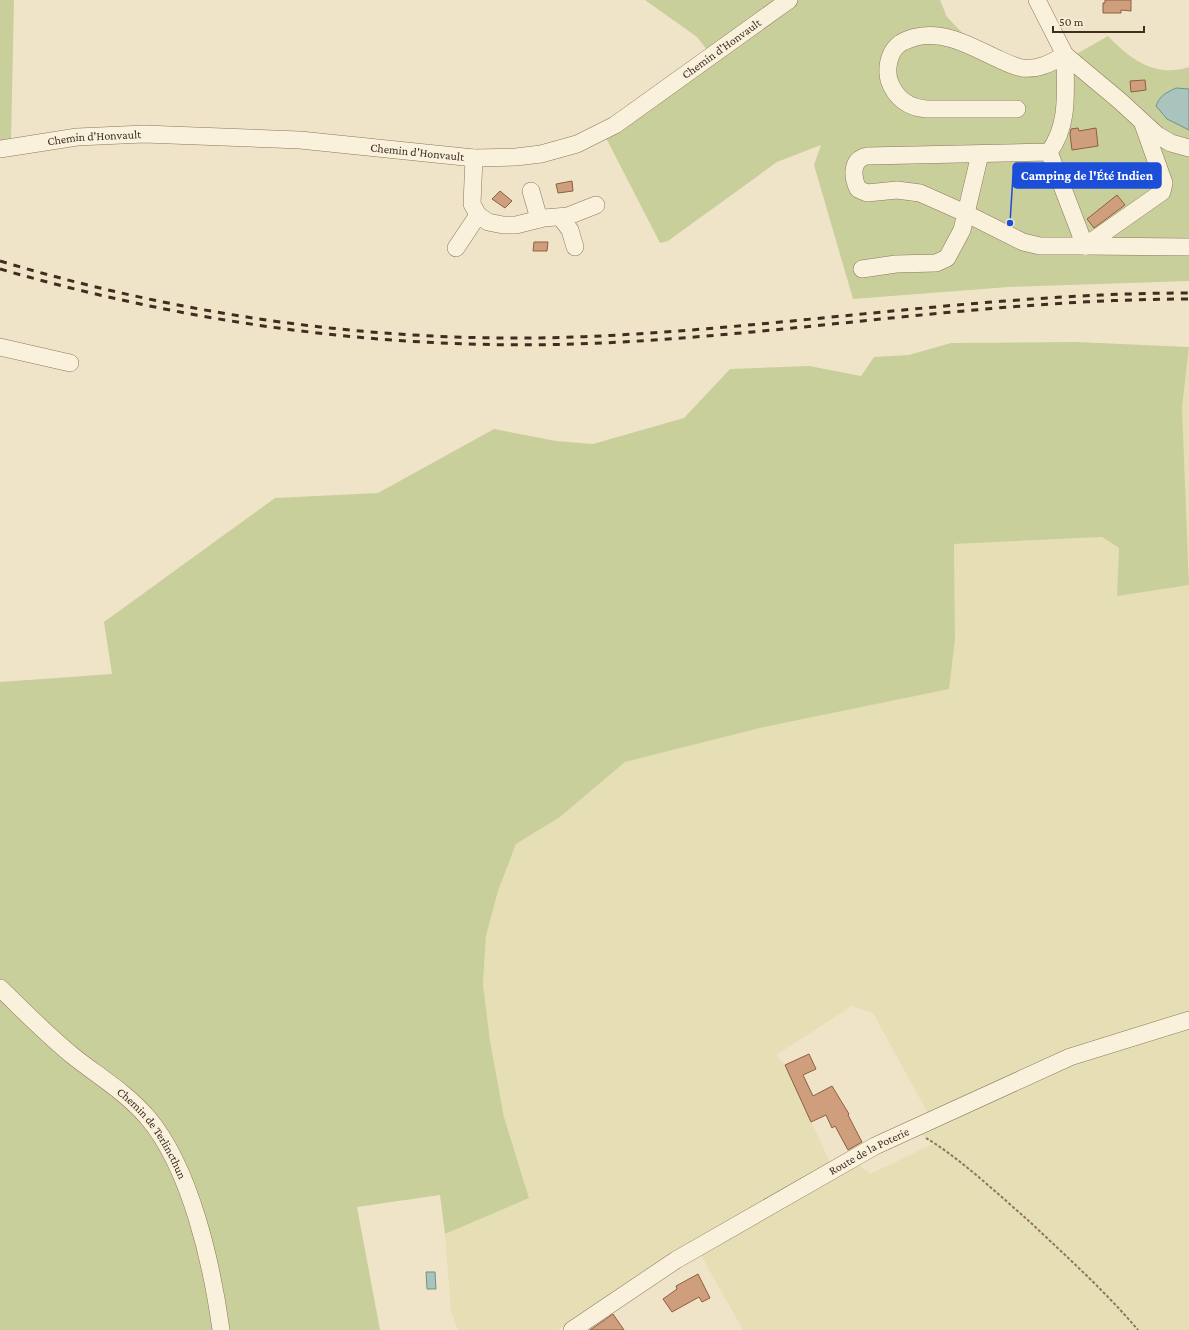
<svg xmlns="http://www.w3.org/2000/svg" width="1189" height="1330" font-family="'Crimson Pro',serif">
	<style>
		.farmland { fill: #e6deb5; fill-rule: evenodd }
		.green { fill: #c9cf9b }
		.water { fill: #a9c4bc; stroke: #6f938a }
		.building { fill: #cf9f7d; stroke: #8d5f41 }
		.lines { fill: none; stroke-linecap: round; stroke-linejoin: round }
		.minor-casing { stroke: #8d765c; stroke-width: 18 }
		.path { stroke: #8d765c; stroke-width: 2; stroke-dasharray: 3 2; stroke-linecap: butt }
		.minor { stroke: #faf1dc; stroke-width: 17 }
		.rail { stroke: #3d2e20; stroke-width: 3; stroke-dasharray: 7 7; stroke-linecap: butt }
		.labels { text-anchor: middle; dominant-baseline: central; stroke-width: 3.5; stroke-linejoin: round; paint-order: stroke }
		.street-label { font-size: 12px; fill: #3d2e20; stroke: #f7eed8 }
		.leader { fill: none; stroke: #1d4ed8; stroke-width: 1.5 }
		.callout-dot { fill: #1d4ed8; stroke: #f7eed8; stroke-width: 1.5 }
		.callout { fill: #1d4ed8; stroke: #1d4ed8; stroke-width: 1.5 }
		.callout-label { font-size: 13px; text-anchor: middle; font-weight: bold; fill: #fff }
	</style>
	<rect width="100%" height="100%" fill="#f0e4c8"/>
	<path class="farmland" d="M1189,349V568L1184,497L1182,408Z
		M1102,537L1119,548L1117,595L1189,585V1330H743L694,1243L558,1330H458L451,1311L445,1234L529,1197L504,1117L490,1041L483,984L486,936L498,891L516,844L560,817L625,762L764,727L955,639L954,544ZM852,1006L873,1013L931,1119L910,1128L935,1143L870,1174L851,1159L833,1169L785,1065L776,1055Z"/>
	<path class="green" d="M0,0H14L11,143L0,146Z
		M645,0H940L947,17L972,43L1011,63L1057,65L1108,36C1131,60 1156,78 1189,67V281L1009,287L853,299L814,165L821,145L777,162L668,241L660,243L606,138L715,60L697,37Z
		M1077,342L1189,347L1182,408L1189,585L1117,596L1119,548L1102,537L954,544L955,639L949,689L764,727L625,762L560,817L516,844L498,891L486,936L483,984L490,1041L504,1117L529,1198L445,1234L440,1195L357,1207L380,1330H0V682L112,674L104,622L275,498L378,493L494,429L556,441L593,444L684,418L730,369L809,366L861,376L874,357L909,355L951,343Z"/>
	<path class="water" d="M1176,88L1189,89V130L1167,119L1156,106C1160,95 1166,93 1176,88Z
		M426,1272H435L436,1289H427Z"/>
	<path class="building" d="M1105,0H1131V11L1121,10V13H1103V3H1105Z
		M1145,80L1146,90L1131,92L1130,81Z
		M1078,128L1079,131L1096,128L1098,146L1072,150L1070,134L1071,129Z
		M572,181L573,191L558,193L556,184Z
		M500,191L512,201L505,208L492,199Z
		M1117,195L1125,205L1094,228L1087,219Z
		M534,242H548L547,251H533Z
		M809,1054L816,1069L803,1075L813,1096L832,1086L849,1114L848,1115L862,1142L848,1150L835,1126L832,1128L826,1115L811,1122L785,1065Z
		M698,1274L710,1298L702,1302L699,1297L672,1312L663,1299L677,1289L676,1286Z
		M613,1314L624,1330H590Z"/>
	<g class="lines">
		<defs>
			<g id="minor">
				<path d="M1037,0L1065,55L1120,101L1157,135L1171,143L1189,148"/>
				<path d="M1017,109H927C909,108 895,98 889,80C886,68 889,54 897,46C902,41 909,39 916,37C945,31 969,45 994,57C1003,61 1012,66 1022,68C1038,70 1051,63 1065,55"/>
				<path id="s1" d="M0,149L77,137L144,134L300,140L474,158L516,157L541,154L577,144L615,125L789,0"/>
				<path d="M1049,152L1085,246H1040L1023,242L965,213L920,193L897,190L867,193L858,189C852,177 851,159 867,156L1049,152C1070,124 1065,89 1065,55"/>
				<path d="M474,158L472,204L478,215L488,222L503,225H516L544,218L568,216L596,205"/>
				<path d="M531,191L539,219"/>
				<path d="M561,218L570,230L575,247"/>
				<path d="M1085,246L1162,192L1164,183L1143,124"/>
				<path d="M1085,246L1189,247"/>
				<path d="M456,248L478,215"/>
				<path d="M862,269L896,264L936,263L947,258L962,230L980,154"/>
				<path d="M0,347L70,363"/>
				<path id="s2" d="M0,988C24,1011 47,1035 73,1056C98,1076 127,1093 148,1118C191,1169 212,1265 221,1330"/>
				<path id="s3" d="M572,1330L676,1260L875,1146L1070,1057L1189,1020"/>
			</g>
		</defs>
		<use href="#minor" class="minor-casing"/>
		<path class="path" d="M926,1138C961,1159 999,1195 1030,1222C1067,1257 1105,1291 1138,1330"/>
		<use href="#minor" class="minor"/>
		<path class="rail" d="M0,261C187,317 382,344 577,337C781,329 984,293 1189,293
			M0,269C188,323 381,350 577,344C781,337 984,299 1189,299"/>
	</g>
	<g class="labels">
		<g class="street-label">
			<text stroke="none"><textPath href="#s1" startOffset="754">Chemin d'Honvault</textPath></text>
			<text stroke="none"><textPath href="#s1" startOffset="95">Chemin d'Honvault</textPath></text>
			<text stroke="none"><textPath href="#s1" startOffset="419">Chemin d'Honvault</textPath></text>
			<text stroke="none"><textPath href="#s2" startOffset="212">Chemin de Terlincthun</textPath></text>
			<text stroke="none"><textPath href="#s3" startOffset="347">Route de la Poterie</textPath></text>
		</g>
	</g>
	<path class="leader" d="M1010 223L1013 175"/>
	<circle class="callout-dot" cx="1010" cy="223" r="4"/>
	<rect class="callout" x="1013" y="163" width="148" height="25" rx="4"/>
	<g class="callout-label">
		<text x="1087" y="180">Camping de l'Été Indien</text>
	</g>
	<path d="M1053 26v6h91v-6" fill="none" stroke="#3d2e20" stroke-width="2"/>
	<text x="1059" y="26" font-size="12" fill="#3d2e20" stroke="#f7eed8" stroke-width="3" paint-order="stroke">50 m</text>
</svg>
